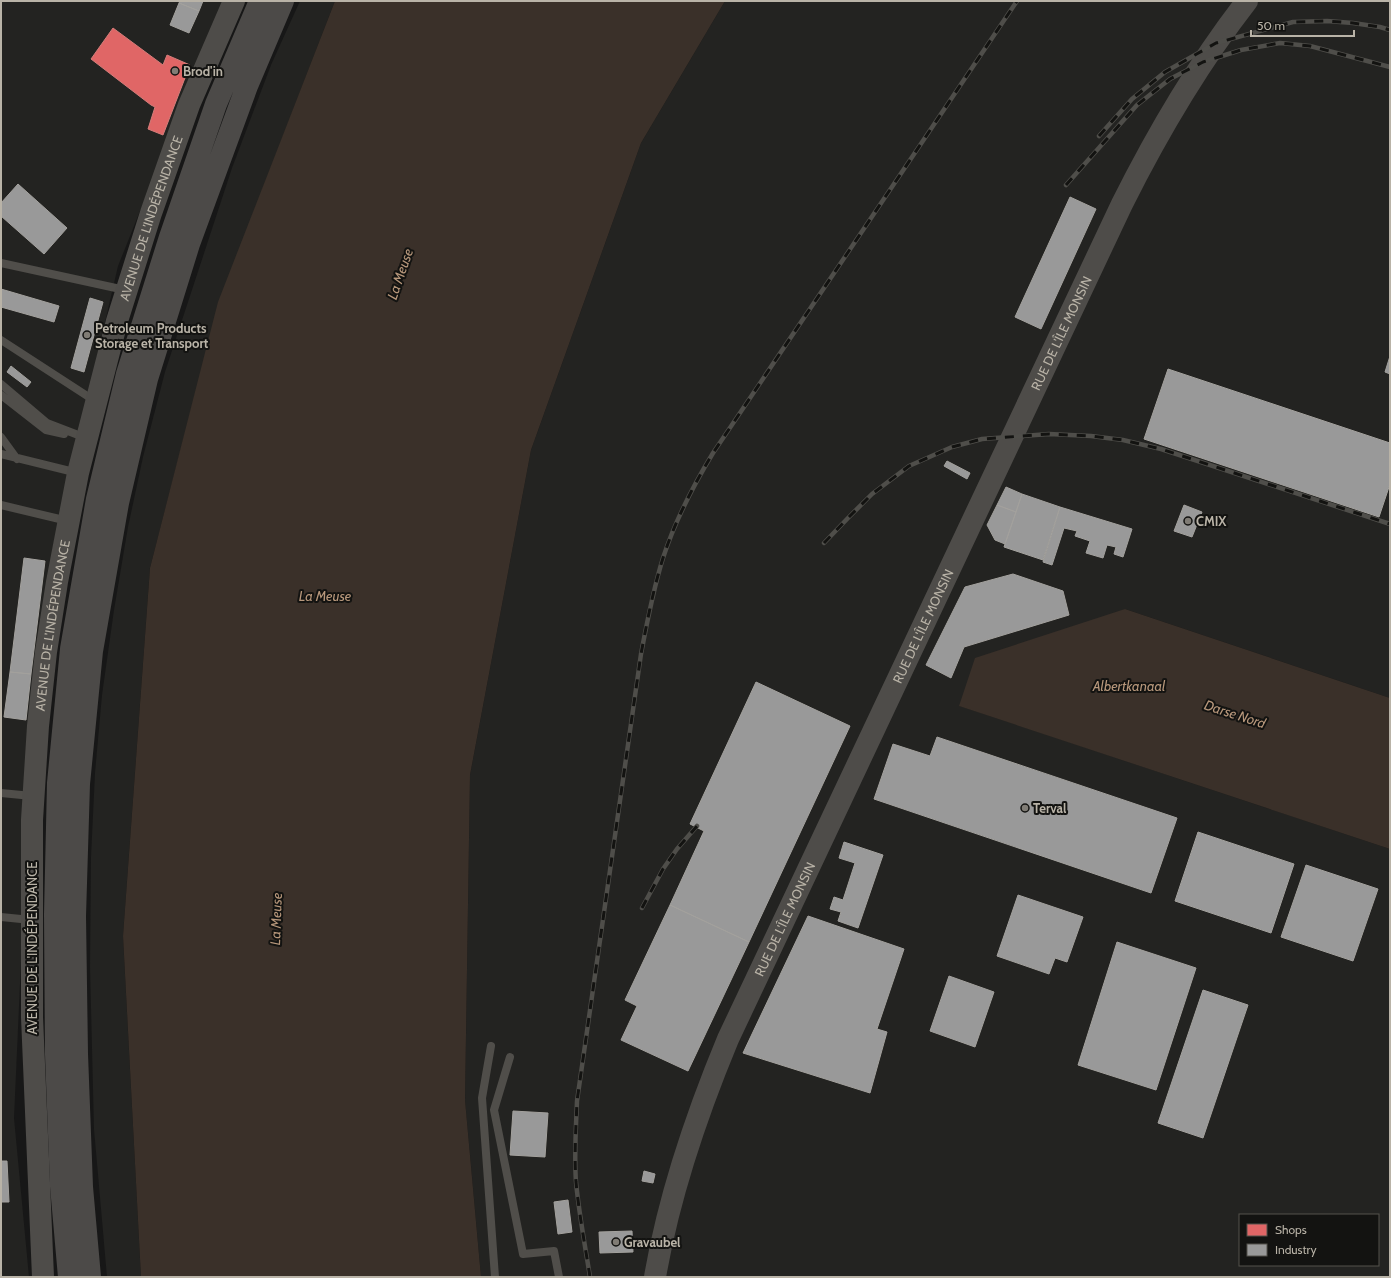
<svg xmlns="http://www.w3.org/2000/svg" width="1391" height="1278" font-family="Cabin,sans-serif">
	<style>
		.built { fill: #232321; fill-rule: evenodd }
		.water { fill: #3a3029 }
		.shops { fill: #e06666; stroke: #d47d7a }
		.industry { fill: #999; stroke: #a3a19d }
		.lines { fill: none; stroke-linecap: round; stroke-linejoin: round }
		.lane { stroke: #504e4a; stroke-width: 8 }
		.secondary { stroke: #4e4c49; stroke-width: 22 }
		.highway { stroke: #4c4a48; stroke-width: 22 }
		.rail-casing { stroke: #4f4e4a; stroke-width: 4.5 }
		.rail { stroke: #131311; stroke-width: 3; stroke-dasharray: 9; stroke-linecap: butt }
		.poi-dot { fill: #807c75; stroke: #131311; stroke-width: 1.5 }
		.labels { text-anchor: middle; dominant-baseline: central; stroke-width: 4; stroke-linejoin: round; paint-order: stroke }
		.poi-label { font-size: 13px; font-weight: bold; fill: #b9b3a7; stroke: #131311; text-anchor: start }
		.street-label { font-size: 13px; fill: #b9b3a7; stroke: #131311 }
		.water-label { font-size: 14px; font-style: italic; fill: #b7977b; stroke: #131311 }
	</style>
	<rect width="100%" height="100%" fill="#171717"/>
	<path class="built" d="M1,1H224L118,266L53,546L30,761L14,1118L29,1277H1Z
		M300,1H335L219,302L150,568L123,936L141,1277H107L94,1129L90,967L91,857L95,773L102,695L114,610L128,527L143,457L165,372L232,168L271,65Z
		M725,1H1390V698L1125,609L960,706L1390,849V1277H481L465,1100L470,775L531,450L641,143ZM1240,1215H1378V1265H1240Z"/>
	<path class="water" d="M335,1H725L641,143L531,450L470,775L465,1100L481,1277H141L123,936L150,568L218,302Z
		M1125,609L1390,698V849L959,706L975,658Z"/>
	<path class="shops" d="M113,28L163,65L167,55L190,65L163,135L148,129L155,107L151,105L91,59Z"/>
	<path class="industry" d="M180,1H203L199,11L179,3Z
		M179,3L199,11L189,33L170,25Z
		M18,184L67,228L44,254L1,216V203Z
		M1070,197L1096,209L1041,329L1015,317Z
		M1,289L59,306L54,322L1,307Z
		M90,298L103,302L84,372L71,368Z
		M1390,356V374L1385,372Z
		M11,366L31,382L27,387L7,372Z
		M1168,369L1390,443V484L1379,517L1144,439Z
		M947,461L970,473L967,479L944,466Z
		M1006,487L1022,494L1016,512L997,505Z
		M1022,494L1060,507L1043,560L1004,547Z
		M997,505L1016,512L1005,544L995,540L987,525Z
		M1184,505L1202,512L1192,537L1174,531Z
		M1060,507L1132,529L1123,557L1114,554L1116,547L1107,545L1103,558L1086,553L1090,541L1075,536L1077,531L1064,528L1052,565L1043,562Z
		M24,558L45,561L31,674L10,672Z
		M1013,574L1063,591L1069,615L964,647L951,678L926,665L965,587Z
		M10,672L31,674L26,720L4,717Z
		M756,682L850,726L749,942L670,905L704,831L690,824Z
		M937,737L1177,818L1151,893L874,799L893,744L930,756Z
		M1198,832L1294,864L1271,933L1175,901Z
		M844,842L883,855L858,928L838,921L841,912L830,909L834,897L843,900L855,863L839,858Z
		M1306,865L1378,889L1353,961L1281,937Z
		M1018,895L1083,917L1067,962L1055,958L1049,974L997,956Z
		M670,905L749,942L688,1071L621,1040L637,1006L625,1000Z
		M808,916L904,949L877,1029L887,1032L870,1093L743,1053Z
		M1117,942L1196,968L1156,1090L1078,1065Z
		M949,976L994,992L975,1047L930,1031Z
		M1203,990L1248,1005L1203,1138L1158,1123Z
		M513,1111L548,1113L545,1157L510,1155Z
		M1,1161H7L9,1202H1Z
		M644,1171L655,1174L653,1183L642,1181Z
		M568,1200L572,1232L558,1234L554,1202Z
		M632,1231L633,1252L600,1253L599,1232Z"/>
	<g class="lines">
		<path class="lane" d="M1,263L125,290
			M1,340L95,401
			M1,384L47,423L86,438
			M1,395L46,430L64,434
			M1,437L17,459
			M1,454L78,473
			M1,505L68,521
			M1,793L32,796
			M1,917L31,920
			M491,1046L482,1098L495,1277
			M510,1057L494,1110L523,1254L554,1251L559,1277"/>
		<g class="secondary">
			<path id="s1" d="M43,1277L32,1017V820L38,726L46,652L57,582L78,473L117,321L151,213L189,105L234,1"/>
			<path id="s2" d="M655,1277C669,1195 696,1116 728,1039L1122,204C1158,132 1198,64 1247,1"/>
		</g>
		<path class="highway" d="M69,1277L61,1186L56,1054L55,914L58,783L71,649L97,499L127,374L170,237L216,104L260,1
			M90,1277L82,1187L77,1054L75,916L79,784L92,651L118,503L147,379L189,244L247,86L283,1"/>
		<defs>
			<path id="rail" d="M1099,136L1132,99L1165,72L1216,43L1293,22L1327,21L1353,23L1380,27L1390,30
				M1066,185L1137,105L1170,79L1203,62L1241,50L1280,43L1310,46L1390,67
				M824,543L848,518L872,494L909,466L952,447L982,439L1049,434L1091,436L1123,440L1161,449L1390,524
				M642,908L663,869L677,849L697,826
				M590,1277C585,1245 579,1214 576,1182C574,1155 576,1128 577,1101L641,654C647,622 653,590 663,558C675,521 693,486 713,453L1017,1"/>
		</defs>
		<use href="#rail" class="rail-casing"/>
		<use href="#rail" class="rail"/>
	</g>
	<g class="poi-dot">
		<circle cx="175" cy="71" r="4"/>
		<circle cx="87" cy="335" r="4"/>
		<circle cx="1188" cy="521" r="4"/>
		<circle cx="1025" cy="808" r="4"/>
		<circle cx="616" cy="1242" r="4"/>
	</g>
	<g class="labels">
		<g class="poi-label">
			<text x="183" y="71">Brod'in</text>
			<text x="95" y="328">Petroleum Products<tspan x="95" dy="15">Storage et Transport</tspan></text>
			<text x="1196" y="521">CMIX</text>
			<text x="1033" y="808">Terval</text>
			<text x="624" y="1242">Gravaubel</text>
		</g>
		<g class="street-label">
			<text stroke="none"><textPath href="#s1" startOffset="1073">AVENUE DE L'INDÉPENDANCE</textPath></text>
			<text stroke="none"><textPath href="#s2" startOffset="1030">RUE DE L'ÎLE MONSIN</textPath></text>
			<text stroke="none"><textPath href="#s1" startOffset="653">AVENUE DE L'INDÉPENDANCE</textPath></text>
			<text stroke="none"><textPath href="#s2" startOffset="706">RUE DE L'ÎLE MONSIN</textPath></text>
			<text stroke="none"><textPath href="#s2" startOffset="382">RUE DE L'ÎLE MONSIN</textPath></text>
			<text transform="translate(32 948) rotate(-90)">AVENUE DE L'INDÉPENDANCE</text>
		</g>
		<g class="water-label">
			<text transform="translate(400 274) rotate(-71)">La Meuse</text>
			<text x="325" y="596">La Meuse</text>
			<text x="1129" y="686">Albertkanaal</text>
			<text transform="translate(1235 714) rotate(18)">Darse Nord</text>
			<text transform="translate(276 919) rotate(-88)">La Meuse</text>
		</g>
	</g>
	<rect width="1391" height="1278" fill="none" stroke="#b9b3a7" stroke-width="4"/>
	<rect x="1239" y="1214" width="140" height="52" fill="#131311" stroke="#55534d"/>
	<rect x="1247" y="1224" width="20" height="12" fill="#e06666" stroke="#55534d"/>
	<text x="1275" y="1234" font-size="12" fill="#b9b3a7">Shops</text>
	<rect x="1247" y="1244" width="20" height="12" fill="#999999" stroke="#55534d"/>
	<text x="1275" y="1254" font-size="12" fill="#b9b3a7">Industry</text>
	<path d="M1251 30v6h103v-6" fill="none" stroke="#b9b3a7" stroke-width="2"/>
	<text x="1257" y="30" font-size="12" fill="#b9b3a7" stroke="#131311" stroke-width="3" paint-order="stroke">50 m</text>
</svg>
